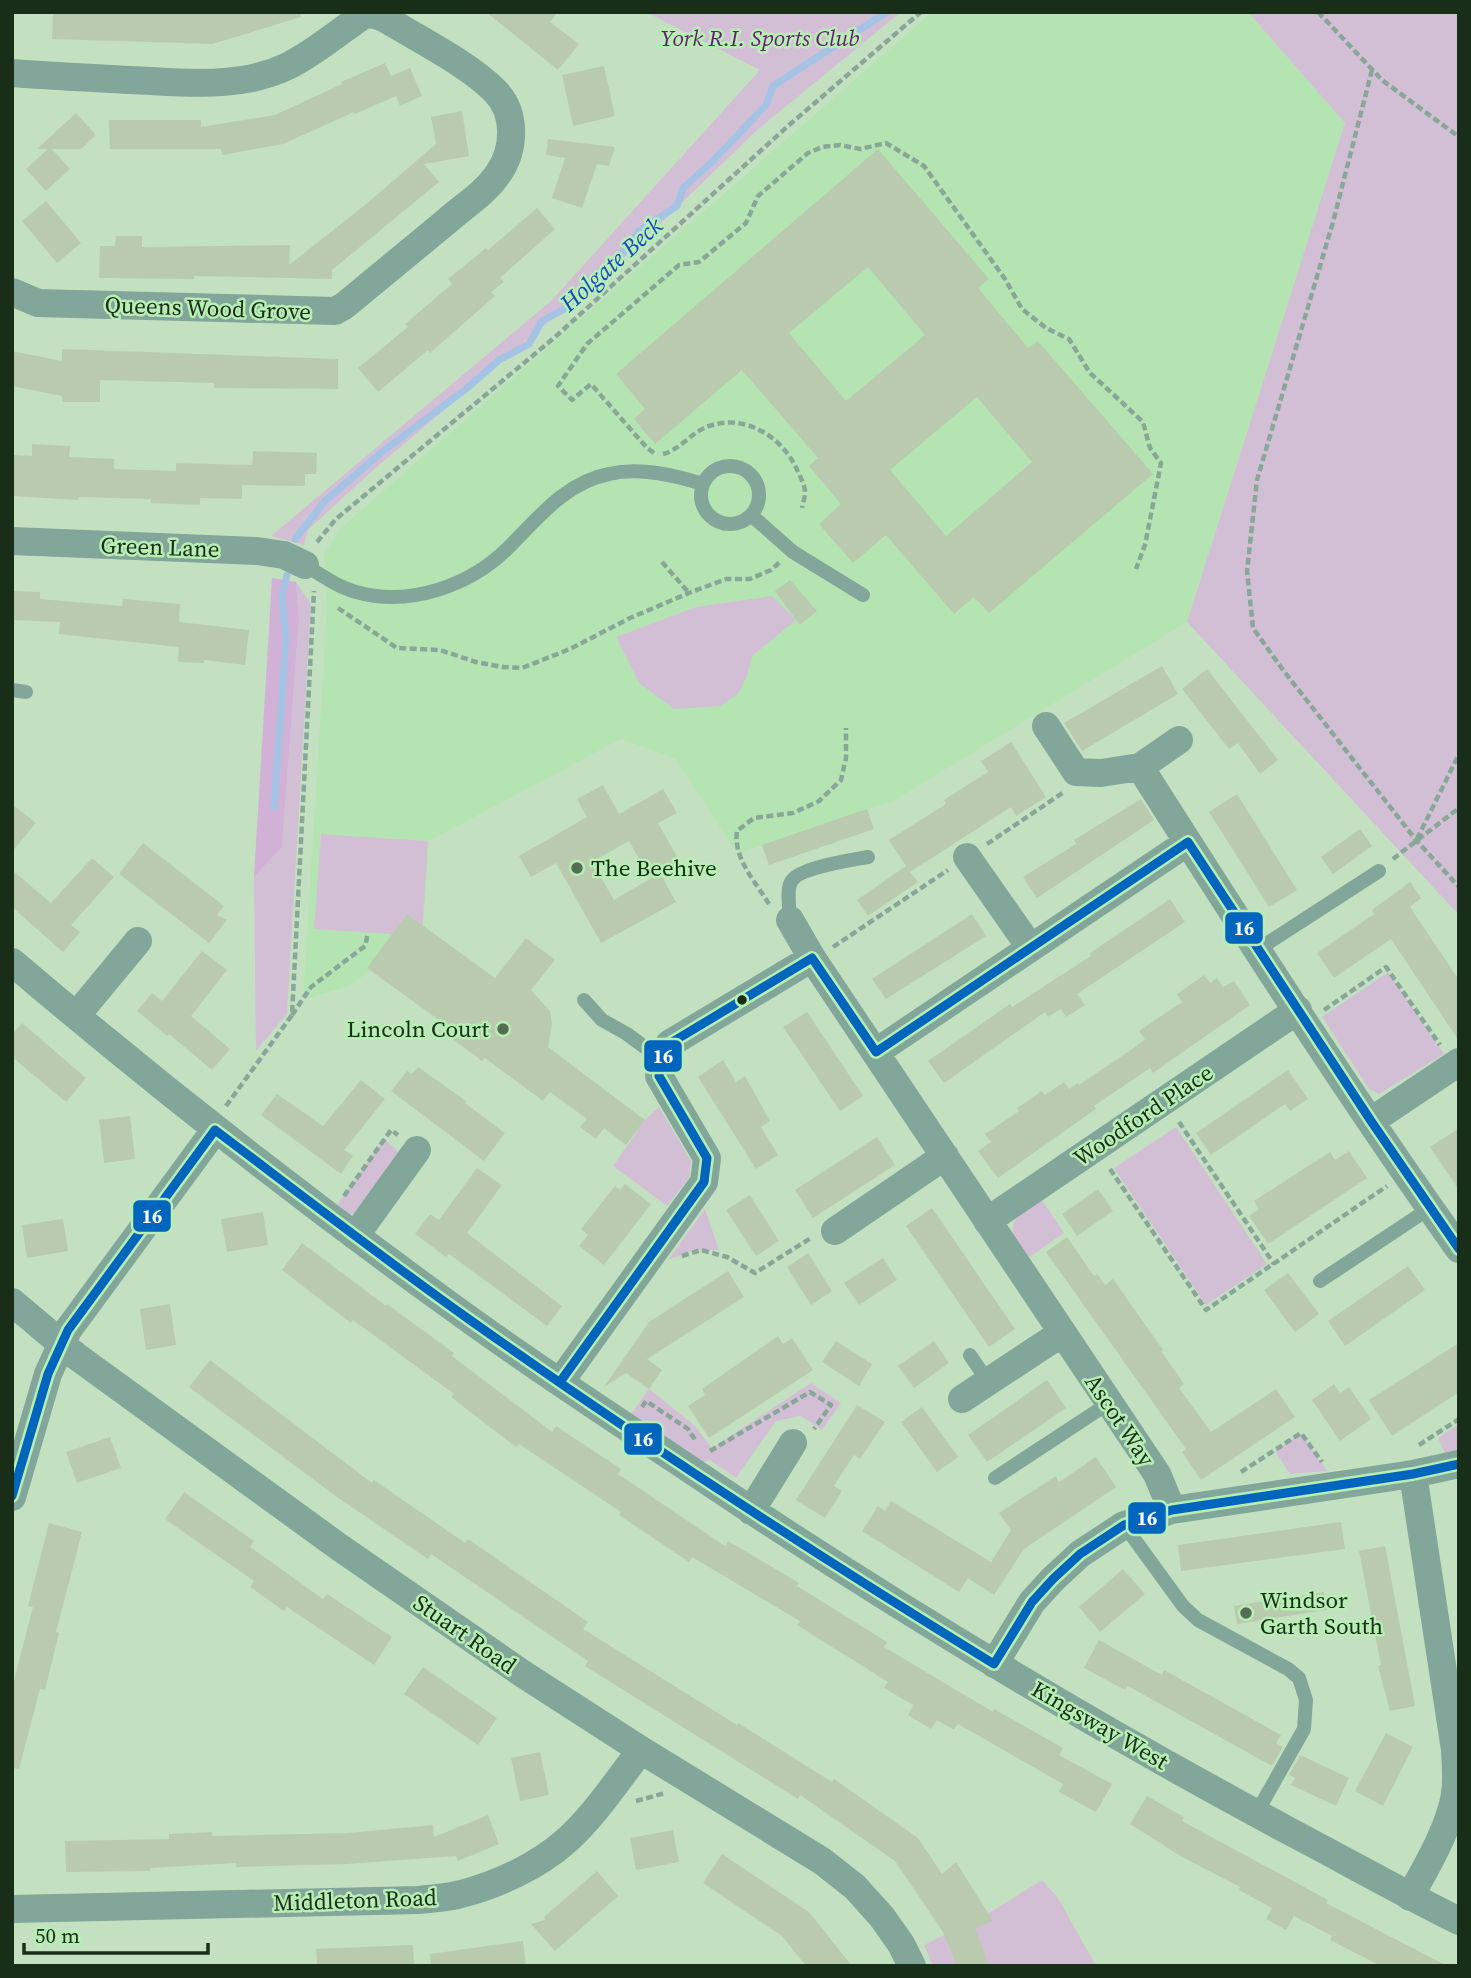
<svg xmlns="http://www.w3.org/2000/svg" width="1471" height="1978" font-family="'Source Serif 4',serif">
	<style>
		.built { fill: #b5e4b3 }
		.green { fill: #d3bfd5 }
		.forest { fill: #d2b1d6 }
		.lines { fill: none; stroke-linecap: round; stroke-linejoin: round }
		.stream { stroke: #a4c3e5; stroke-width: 7 }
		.building { fill: #b9caaf; fill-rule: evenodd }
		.path { stroke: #88a798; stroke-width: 4.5; stroke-dasharray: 7 3.5; stroke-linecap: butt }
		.lane { stroke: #82a699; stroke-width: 14 }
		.street { stroke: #82a699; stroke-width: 28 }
		.bus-1-casing { stroke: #b7eeb4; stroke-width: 14 }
		.bus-1 { stroke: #0065bd; stroke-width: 9 }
		.poi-dot { fill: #546d53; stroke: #b7eeb4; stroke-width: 2.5 }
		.bus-dot { fill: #182e18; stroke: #b7eeb4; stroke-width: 2.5 }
		.labels { text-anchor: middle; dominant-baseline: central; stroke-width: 5; stroke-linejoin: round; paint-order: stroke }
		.park-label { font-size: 23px; font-style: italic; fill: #681c71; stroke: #b7eeb4 }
		.street-label { font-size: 23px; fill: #182e18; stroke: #b7eeb4 }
		.poi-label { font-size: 23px; fill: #182e18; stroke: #b7eeb4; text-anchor: start }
		.water-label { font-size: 24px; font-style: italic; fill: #1849bb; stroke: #b7eeb4 }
		.line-badge { stroke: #b7eeb4; stroke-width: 2.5 }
		.badge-label { font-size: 19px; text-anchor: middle; font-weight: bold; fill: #fff }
	</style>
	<rect width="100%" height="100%" fill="#c3e1c1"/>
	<path class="built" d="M932,12H1248L1345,123L1187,622L895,800L737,854L676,759L621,739L429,841L422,936L347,987L303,999L327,609L324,554L342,527Z"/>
	<path class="green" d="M646,12H901L756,131L632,251L371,472L308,530L304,545L271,536L552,300L760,70Z
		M1248,12H1459V915L1187,622L1345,123Z
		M296,582L311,604L287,1014L256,1051L254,877L282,847L299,619Z
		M772,596L796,620L752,656L747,676L738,694L720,706L674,709L639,683L616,637L696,607Z
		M321,834L428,841L422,936L314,929Z
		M1388,972L1444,1054L1379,1094L1369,1089L1322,1017Z
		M659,1107L691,1161L689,1178L667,1206L613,1166L645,1120Z
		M1176,1127L1267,1264L1206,1305L1114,1168Z
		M384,1139L397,1150L398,1162L359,1213L346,1215L335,1208Z
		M1042,1200L1064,1233L1028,1258C1004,1223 1008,1222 1042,1200Z
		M705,1209L719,1250H694L668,1260Z
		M811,1383L841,1403L822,1430L801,1416L776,1421L736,1478L710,1460L699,1463L629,1417L649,1389L693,1424L712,1448Z
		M1459,1424V1452L1446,1456L1438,1438Z
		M1301,1433L1327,1471L1290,1474L1275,1451Z
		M1042,1880L1058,1898L1096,1966H933L924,1945L992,1911Z"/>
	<path class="forest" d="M272,578L296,582L299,619L282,847L254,877Z"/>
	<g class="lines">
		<path class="stream" d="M295,539L325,501L382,452L466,389L499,360L529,344L542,321L570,306L583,291L585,283L619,257L640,230L677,206L683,188L713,161L766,105L773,86L887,12
			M274,807L286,640L282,595L287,575"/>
	</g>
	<path class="building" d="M53,12H300L301,17L212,44L52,39Z
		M486,12H558L550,22L579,44L558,70Z
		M385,63L391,76L410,68L422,96L400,106L396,96L355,114L354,112L283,144L222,155L221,149H110L109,120H201V127L275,115L342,84L341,82Z
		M604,66L615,116L573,126L562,75Z
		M462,111L469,156L424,164L439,182L332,270V279L194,276V279L99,278L100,246H115L116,236H142V247L290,245L289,265L365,205L436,144L431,117Z
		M76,113L96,135L81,149H52L70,169L46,191L26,169L48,149H37Z
		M548,139L615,147L609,166L597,164L582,208L552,198L565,158L546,155Z
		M878,149L989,279L978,288L1028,348L1038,341L1153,474L989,613L974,597L954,614L886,535L853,563L819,524L841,504L809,466L818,458L742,370L655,444L634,419L645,409L616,374ZM868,267L925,335L846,401L789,333ZM977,397L1032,462L946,536L890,470Z
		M46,201L81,243L57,263L22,221Z
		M537,208L555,229L500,278L504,282L491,292L495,296L430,353L428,350L378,392L358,368L408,327L405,324L452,284L448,279L486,248L488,250Z
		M62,349L338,359V389L214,388V383L100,380V402H62V396L12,386V351L62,361Z
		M32,444L70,446L69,457L114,459V469L176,471V463L252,465L253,451L317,453L316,474H305V486L242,485V499L200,498V505L151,503V499L79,497L78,500L12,496V455L32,456Z
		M790,580L817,611L800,625L775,591Z
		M12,591L40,592V599L122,606L123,599L180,604L179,622L249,630L245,665L204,660V663L178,662L179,647L59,634L60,622L12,620Z
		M1162,666L1178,694L1082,751L1064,723Z
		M1207,669L1278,760L1260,774L1238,743L1229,749L1182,689Z
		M1011,742L1046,797L1016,816L1011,807L910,872L918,882L868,916L857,900L906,866L889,840L946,804L944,800L988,772L981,761Z
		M603,785L619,814L663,789L677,813L658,823L680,862L650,878L629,841L592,862L614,900L660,873L676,902L601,943L556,863L531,877L519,856L587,817L577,799Z
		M1237,794L1297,890L1269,907L1209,812Z
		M1141,799L1154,820L1037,898L1023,877L1076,844L1074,840Z
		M12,804L36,823L12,852Z
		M867,809L874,829L769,865L762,845Z
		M1360,829L1372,846L1333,874L1321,857Z
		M143,843L224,906L217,915L227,920L209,943L119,874Z
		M92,858L114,877L71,925L80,932L63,952L12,907V870L51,903Z
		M1410,882L1421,898L1410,907L1459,980V1041L1391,939L1334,978L1317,953L1374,914L1372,910Z
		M1170,899L1185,922L1077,994L1085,1005L1066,1017L1061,1009L1048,1017L1045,1012L944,1083L928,1061L1010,1004L1012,1007L1091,956L1090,953Z
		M407,914L495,978L526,938L555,960L531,990L550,1011L552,1024L548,1047L645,1120L626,1145L604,1128L596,1139L580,1127L587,1119L550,1092L543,1101L485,1058L482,1061L450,1037L454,1031L367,968Z
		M972,914L986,936L886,999L872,979Z
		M202,951L227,970L191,1016L230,1049L212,1070L169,1034L167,1036L137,1011L152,993L162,1001Z
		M1204,975L1210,983L1217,978L1223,987L1234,981L1250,1005L1153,1073L1150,1068L1094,1106L1096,1109L998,1178L978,1151L991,1142L985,1134L1019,1111L1017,1108L1042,1091L1045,1095L1064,1082L1069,1089L1078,1083L1079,1085L1135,1047L1145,1039L1139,1031L1182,1002L1177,994Z
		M807,1012L863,1096L840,1111L783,1027Z
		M22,1023L86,1078L66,1102L12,1057V1035Z
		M723,1060L736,1082L745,1076L770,1121L761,1127L778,1155L756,1169L698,1077Z
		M418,1067L466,1101L465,1103L505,1133L484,1161L391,1091L407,1071L412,1074Z
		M1288,1070L1308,1099L1290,1111L1285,1104L1211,1155L1196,1133Z
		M361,1080L385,1099L344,1150L353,1156L341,1174L261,1115L277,1094L323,1126Z
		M130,1116L135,1159L104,1163L99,1120Z
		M1459,1128V1190L1430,1147Z
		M877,1137L895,1165L813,1218L795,1190Z
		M1349,1151L1367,1178L1268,1244L1249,1216L1259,1209L1254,1201L1330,1152L1335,1160Z
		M477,1168L502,1185L467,1233L562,1306L547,1326L449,1254L446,1257L415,1234L430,1214L439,1220Z
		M625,1184L651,1204L604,1265L579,1246L588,1235L581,1229L615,1186L620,1190Z
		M1098,1189L1113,1211L1077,1236L1062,1214Z
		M750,1195L779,1241L756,1256L726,1210Z
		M932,1208L1015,1329L989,1347L906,1226Z
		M263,1212L268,1245L227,1252L221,1219Z
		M63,1219L68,1251L27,1258L22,1225Z
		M1067,1237L1094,1276L1097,1274L1105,1285L1113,1279L1163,1350L1161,1351L1184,1384L1179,1388L1211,1432L1276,1389L1295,1417L1201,1480L1182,1452L1186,1449L1046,1252Z
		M302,1243L386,1306L387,1304L454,1353L452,1356L552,1432L556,1426L621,1469L618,1474L725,1546L728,1541L799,1583L797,1586L887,1642L884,1647L993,1712L994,1709L1063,1748L1059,1755L1112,1784L1096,1812L1059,1792L1063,1784L958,1724L954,1730L937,1720L931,1729L908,1715L913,1705L884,1688L888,1682L797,1625L800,1621L692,1557L689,1562L619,1515L621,1512L519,1444L516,1447L451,1397L454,1394L353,1320L351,1323L282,1270Z
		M808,1253L832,1291L811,1305L787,1267Z
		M883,1258L897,1280L859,1305L844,1283Z
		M1408,1266L1425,1290L1345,1346L1328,1321Z
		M728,1271L744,1297L647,1359L662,1370L649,1389L626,1373L604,1387L649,1322Z
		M1288,1273L1319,1314L1295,1332L1264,1290Z
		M170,1304L176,1345L146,1350L140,1309Z
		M778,1336L783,1344L792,1338L813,1370L709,1438L688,1406L705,1395L702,1389Z
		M836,1341L872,1364L859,1386L822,1362Z
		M934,1341L949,1363L914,1388L898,1366Z
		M1459,1343V1392L1392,1436L1369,1400Z
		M210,1360L372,1483L374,1480L465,1543L468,1539L588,1622L583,1629L737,1725L738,1723L832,1782L834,1779L918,1838L942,1874L956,1862L993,1921L975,1928L989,1966H957L943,1932L895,1861L800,1795L798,1799L585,1666L588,1661L431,1554L428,1559L337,1497L189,1387Z
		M1047,1380L1066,1408L987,1462L968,1435Z
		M1334,1384L1340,1393L1349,1387L1371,1419L1340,1441L1312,1400Z
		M857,1405L885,1422L860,1459L854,1455L834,1486L842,1491L825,1518L796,1500Z
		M922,1407L958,1457L937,1472L901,1422Z
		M110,1437L121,1468L77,1483L66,1452Z
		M1096,1457L1116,1487L1024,1549L994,1595L968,1578L959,1592L862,1531L878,1506L885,1511L891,1501L991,1562L1011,1530L999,1513L1056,1476L1059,1482Z
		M184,1492L254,1541L250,1547L323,1599L327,1594L392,1637L374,1665L287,1607L284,1611L250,1587L254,1581L165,1519Z
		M1341,1522L1345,1549L1181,1571L1178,1545Z
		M49,1523L82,1532L56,1632L59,1633L45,1690L40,1689L19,1769L12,1768V1688L33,1607L28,1606Z
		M1385,1546L1415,1706L1390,1711L1378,1666L1381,1665L1359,1551Z
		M1123,1569L1145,1594L1100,1632L1079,1607Z
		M1324,1592L1327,1610L1237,1624L1234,1606Z
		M1099,1640L1162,1675L1164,1670L1281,1735L1276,1743L1283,1747L1272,1766L1128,1686L1125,1690L1084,1668Z
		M423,1667L497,1718L478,1745L404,1694Z
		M1386,1733L1413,1747L1383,1806L1355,1791Z
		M540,1752L549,1795L520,1801L511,1758Z
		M1300,1755L1349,1778L1336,1806L1291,1785L1295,1778L1289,1775Z
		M1147,1796L1184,1817L1182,1821L1328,1900L1326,1903L1447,1966H1381L1330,1940L1332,1936L1294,1916L1286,1930L1266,1919L1272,1908L1239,1890L1240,1887L1182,1857L1130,1824Z
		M488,1815L499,1844L458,1861L456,1856L347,1864L236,1867V1863L150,1868V1871L66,1872L65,1841L169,1839V1834L212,1832V1836L348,1833L433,1825L434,1837Z
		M673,1830L679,1862L636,1870L630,1838Z
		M722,1854L809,1912L852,1966H806L782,1936L703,1883Z
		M597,1871L618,1896L555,1951L531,1924L545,1920L544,1917Z
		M523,1941L526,1966H431L430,1954Z
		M413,1945L414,1966H317L316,1949Z"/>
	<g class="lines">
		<path class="path" d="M1318,12L1382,80L1459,137
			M1372,70L1333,222L1257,480L1247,571L1253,628L1283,670L1416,840L1459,887
			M654,453L647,448L591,384L572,400L558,386L587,344L679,265L699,262L746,223L758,196L808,153L822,147L840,145L860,149L886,143L924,166L1005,279L1022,309L1046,328L1069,339L1090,373L1143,422L1150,448L1161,463L1145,545L1136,569
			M663,454C680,450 691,432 709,426C746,413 784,438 798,472C801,478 805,486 805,492C805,497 803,503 802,508
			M317,542L336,519L554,338L788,126L921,12
			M662,562L689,593
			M338,608L397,648L440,650L476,662L502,667L522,668L570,649L630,618L689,593L726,579H750L771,570L780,562
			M1417,839L1459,754
			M987,844L1064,792
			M1393,859L1459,808
			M769,904C755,881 733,858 737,831L754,818L793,813L819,801L841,780L846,758V728
			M833,947L948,870
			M1324,1010L1386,967L1440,1045
			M292,1015L311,987L365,946L368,933
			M226,1106L292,1015L314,591
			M1179,1122L1274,1264
			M1110,1169L1206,1310L1387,1186
			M344,1196L391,1130L398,1135
			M682,1256L701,1250L727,1257L755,1273L811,1238
			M642,1407L646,1401L688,1429L696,1441
			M1419,1445L1459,1419
			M710,1451L810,1392L831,1405L814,1429
			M1241,1472L1301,1433L1322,1462
			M636,1801L665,1793"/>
		<path class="lane" d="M701 495a29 29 0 1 1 58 0a29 29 0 1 1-58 0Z
			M751,515L793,552L863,595
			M305,565C321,575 338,587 356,592C409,607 470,586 508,548C537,519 566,482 609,474C640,467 674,475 703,484
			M12,690L26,692
			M790,920C790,909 786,892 791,882C797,868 852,860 868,857
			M1257,950L1379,871
			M584,1000L602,1020L627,1034L661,1059
			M1320,1281L1430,1208
			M970,1355L988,1382
			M995,1478L1109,1403
			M1124,1525L1183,1606L1198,1620L1288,1669L1299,1678L1306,1700L1304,1729L1256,1814"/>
		<path class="street" d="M12,73C51,76 91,78 130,80C183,82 238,90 288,66C316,52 338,32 364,15L372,14L384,18C417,38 470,65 495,91C517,113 515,150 498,174C485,193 464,206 447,221C413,249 378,278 344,306L335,311L38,303L12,292
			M12,541L257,551L284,555L305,565
			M1046,726L1076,772L1101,773L1140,767C1243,929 1347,1092 1459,1249
			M1140,767L1179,740
			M967,857L1030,947
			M790,920L812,958L1157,1474L1172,1510
			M12,962C159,1087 310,1205 466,1317C535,1367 606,1413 676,1460C874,1594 1078,1718 1289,1831C1346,1861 1401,1892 1459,1921
			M76,1016L138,941
			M876,1052L1188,842
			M1371,1121L1459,1062
			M987,1221L1298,1010
			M835,1231L945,1156
			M355,1236L417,1150
			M12,1302L76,1356L339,1547L523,1674L641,1750L822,1861L855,1887L882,1917L901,1944L912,1966
			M560,1382L704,1182L707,1158L659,1076L661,1059L669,1044L812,958
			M962,1399L1062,1333
			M12,1497L48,1374L68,1330L215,1130
			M751,1511L793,1443
			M994,1664L1032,1602L1053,1579L1080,1554L1124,1525L1172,1510L1413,1474L1459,1464
			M1410,1897C1425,1869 1442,1841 1451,1811C1458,1791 1456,1770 1455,1750L1413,1474
			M12,1909L419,1900C433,1898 448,1898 461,1894C497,1885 538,1866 566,1841C595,1815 617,1781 641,1750"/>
		<defs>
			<path id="bus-1" d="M560,1382L704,1182L707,1158L659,1076L661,1059L669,1044L812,958L876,1052L1188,842L1371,1121L1459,1249
				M12,1496L48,1374L68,1330L215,1130C300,1194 384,1259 470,1320C641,1441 816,1555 994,1664L1032,1602L1053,1579L1080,1554L1124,1525L1172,1510L1413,1474L1459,1464"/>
		</defs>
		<use href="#bus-1" class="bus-1-casing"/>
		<use href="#bus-1" class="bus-1"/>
	</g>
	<g class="poi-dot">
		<circle cx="577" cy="868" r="7"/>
		<circle cx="503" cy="1029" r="7"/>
		<circle cx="1246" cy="1613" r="7"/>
	</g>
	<circle class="bus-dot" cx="742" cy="1000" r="6"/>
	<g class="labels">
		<g class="park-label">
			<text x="760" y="38">York R.I. Sports Club</text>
		</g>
		<g class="street-label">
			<text transform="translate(208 308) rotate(2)">Queens Wood Grove</text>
			<text transform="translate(160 547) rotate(2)">Green Lane</text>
			<text transform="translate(1143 1115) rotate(-34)">Woodford Place</text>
			<text transform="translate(1120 1420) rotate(56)">Ascot Way</text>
			<text transform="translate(465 1634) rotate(35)">Stuart Road</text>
			<text transform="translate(1100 1725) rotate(30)">Kingsway West</text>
			<text transform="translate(355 1900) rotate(-2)">Middleton Road</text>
		</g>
		<g class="poi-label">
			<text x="591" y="868">The Beehive</text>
			<text x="489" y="1029" text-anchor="end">Lincoln Court</text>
			<text x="1260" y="1600">Windsor<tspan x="1260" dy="26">Garth South</tspan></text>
		</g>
		<g class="water-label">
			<text transform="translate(611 264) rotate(-42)">Holgate Beck</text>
		</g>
	</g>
	<g class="line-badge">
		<rect x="1224" y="911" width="40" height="34" rx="7" fill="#0065bd"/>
		<rect x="643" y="1039" width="40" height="34" rx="7" fill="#0065bd"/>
		<rect x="132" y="1199" width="40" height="34" rx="7" fill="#0065bd"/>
		<rect x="623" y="1422" width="40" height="34" rx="7" fill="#0065bd"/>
		<rect x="1127" y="1501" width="40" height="34" rx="7" fill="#0065bd"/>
	</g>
	<g class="badge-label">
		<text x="1244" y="935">16</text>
		<text x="663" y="1063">16</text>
		<text x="152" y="1223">16</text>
		<text x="643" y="1446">16</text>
		<text x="1147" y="1525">16</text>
	</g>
	<rect width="1471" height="1978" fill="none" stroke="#182e18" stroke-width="28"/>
	<path d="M24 1943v10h184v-10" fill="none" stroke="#182e18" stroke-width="3.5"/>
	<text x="35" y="1943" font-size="21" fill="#182e18" stroke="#b7eeb4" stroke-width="5" paint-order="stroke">50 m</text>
</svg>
